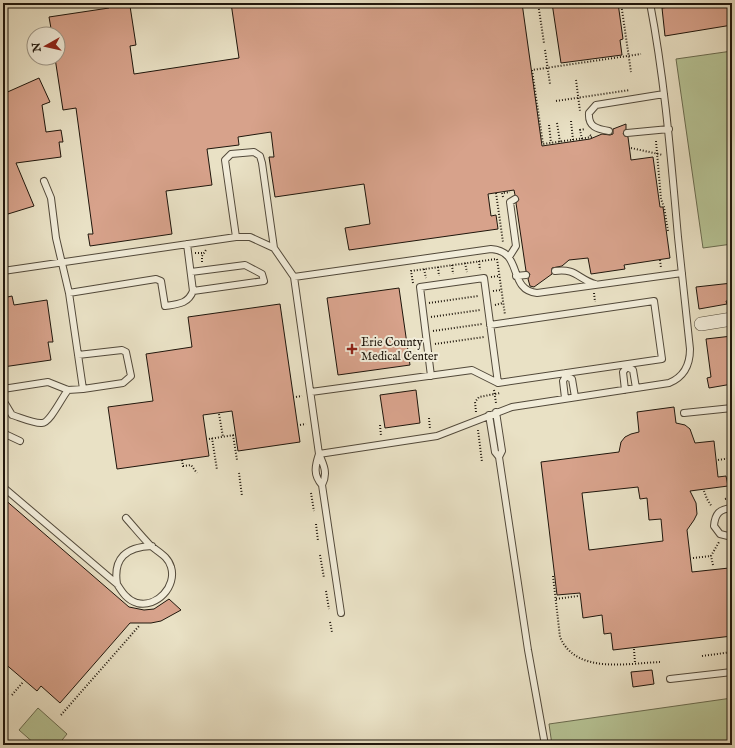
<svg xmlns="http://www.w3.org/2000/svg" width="735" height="748" font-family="'IM FELL English',serif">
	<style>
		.green { fill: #b6c395; stroke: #6a6c50 }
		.building { fill: #d7a28b; stroke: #1f160c; fill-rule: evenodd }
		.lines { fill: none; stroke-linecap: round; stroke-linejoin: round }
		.service-casing { stroke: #52493a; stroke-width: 8 }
		.minor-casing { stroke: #52493a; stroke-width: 14 }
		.path { stroke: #1f160c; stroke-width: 2; stroke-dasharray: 1 2; stroke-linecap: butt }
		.service { stroke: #f1ecd9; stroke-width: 6 }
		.minor { stroke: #f1ecd9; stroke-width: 13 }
		.poi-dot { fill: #8f2418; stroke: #f1ecd9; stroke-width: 1.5 }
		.labels { text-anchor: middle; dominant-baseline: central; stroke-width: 4; stroke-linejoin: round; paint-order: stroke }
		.poi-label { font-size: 12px; fill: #1f160c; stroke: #f1ecd9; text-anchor: start }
	</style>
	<rect width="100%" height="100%" fill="#e9e1c5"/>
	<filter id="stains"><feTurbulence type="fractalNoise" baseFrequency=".005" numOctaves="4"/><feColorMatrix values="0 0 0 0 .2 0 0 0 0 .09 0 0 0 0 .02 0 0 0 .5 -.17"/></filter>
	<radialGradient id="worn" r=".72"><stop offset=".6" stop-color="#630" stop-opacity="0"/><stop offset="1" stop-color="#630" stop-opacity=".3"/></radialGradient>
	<path class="green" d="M732,51V244L703,248L676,59Z
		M732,698V745H552L549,724Z
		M38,708L67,734L58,745H36L19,730Z"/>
	<path class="building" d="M108,3H119V7L130,6L136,45L130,46L134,74L239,58L231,3H522L542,146L590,139L602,134L610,135L613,134V129L626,124V129L623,134L628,137L631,160L653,157L660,207H663L670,258L624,265L625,269L591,274L588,258L569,260L562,266L552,268V274L534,287L530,286L528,279L530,274L526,271L516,203L519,199L515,195L514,190L488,194L491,216L496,215L498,229L349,250L345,228L370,224L364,184L275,197L269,157H274L271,132L238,137L239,145L207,149L212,185L166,191L172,234L90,246L88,234H93L76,108L63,110L55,58H58V34H52L49,17L109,8Z
		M552,3H618L623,39L620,40L622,55L561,63Z
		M699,3H732V25L665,36L662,8Z
		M39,78L50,102L42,105L46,132L61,130L63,142H59L61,157L16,163L34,206L8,214L3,202V94Z
		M732,283V300L726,301L727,304L699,309L696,287Z
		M399,288L410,365L338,375L327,298Z
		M12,296L14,305L47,300L53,342H48L51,360L3,367V298Z
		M280,304L300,442L238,451L232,411L203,415L209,456L117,469L108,407L153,401L146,354L192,347L188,317Z
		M732,336V384L709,388L707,378L711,377L706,339Z
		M416,390L420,423L385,428L380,395Z
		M674,407L676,423L685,425L690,429L695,443L714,441L718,477L726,476L728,486L690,491L696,503L697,514L694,520L687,530L692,572L729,568L732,594V636L613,650L611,633L604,634L602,615L583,618L580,593L557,595L541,462L619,452L621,442L625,437L631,434L639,432L637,412ZM638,487L640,499L647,498L649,520L661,519L663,541L589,550L582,493Z
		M3,498L129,607L144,610L154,609L169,599L181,610L161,621L151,623H130L60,703L41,686L37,691L3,662Z
		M652,670L654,684L633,687L631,672Z"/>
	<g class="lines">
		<defs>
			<path id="service" d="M609,131C597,129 588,127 589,113L596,105L664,94
				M627,133L669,129
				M44,181L51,198L56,238L69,293
				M236,237L225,160L231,154L254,152L260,156L262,163L274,248
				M509,257L516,246L510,202L515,199
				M3,271L236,237H250L274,248L294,277L319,454C324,465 328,474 322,485
				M555,271C576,268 578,279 595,284
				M191,272L245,265L262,274L264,281L193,291
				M516,276L526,275
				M294,277L491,249C524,251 507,290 537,293L682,273
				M78,355L122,350L126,352L131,376L123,383L83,389L69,293L156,279L161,281L165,306C178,304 188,304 193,291L187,244
				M627,367L633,370L636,388
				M431,376L420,287L484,278L498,383
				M566,376L572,379L575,397
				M3,389L48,382L68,390L83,389
				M625,390L623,372L627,367
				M311,392L472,370L498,383L662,359L654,301L490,325
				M565,398L563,381L566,376V373
				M3,400L12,415C19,417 35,424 42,423C50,423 62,397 68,390
				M496,412L502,451L499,457L528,650L545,745
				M684,413L732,408
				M489,415L495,452L499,457
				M3,433L20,441
				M319,454L437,436L512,407L669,383C684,377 690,364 690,349C686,311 682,274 678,237C671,159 665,81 650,3
				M319,454C315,466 313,475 322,485L341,613
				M3,487L117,584C122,592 127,600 137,603C157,608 177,586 171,567C168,556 158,552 150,545C142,537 134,527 126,518
				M732,508C719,509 715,514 714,526L720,534L732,537
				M117,584C113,558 126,547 152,546
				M670,679L732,672
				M3,693L4,694"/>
			<path id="minor" d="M701,324L732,319"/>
		</defs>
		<use href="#service" class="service-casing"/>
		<use href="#minor" class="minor-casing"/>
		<path class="path" d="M538,3L544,43
			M621,3L631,72
			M523,5L537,3
			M545,50L550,84
			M576,80L580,111
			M556,101L630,90
			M571,121L573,140
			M557,123L560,142
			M549,125L551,143
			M590,135L592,137L543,144L532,70L641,54
			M582,139L580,130L585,129
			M656,141L661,199L664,207L668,231
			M631,148L663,155
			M496,193L503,242
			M503,197L502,193L510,192
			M195,253H204
			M497,259L505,315
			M660,260L661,268
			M479,261L480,270
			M202,262V256L206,250
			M465,263L467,272
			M452,265L453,274
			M438,267L439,276
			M424,269L426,278
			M491,277L499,276
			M413,283L411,271L496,259
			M493,291L501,290
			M594,293L595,302
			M429,303L478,296
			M495,305L503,303
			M431,317L480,310
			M433,331L482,324
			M435,344L484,337
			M494,390L496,403
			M296,397L302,396
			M476,412L475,402L479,397L500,393
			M219,414L223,437
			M429,418L430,429
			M300,425L306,424
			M380,425L381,436
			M478,430L482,462
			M233,435L237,460
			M212,438L217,470
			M209,439L234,435
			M182,460L183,466L191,465L197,473
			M718,460L731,458
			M239,473L242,496
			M704,491L707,499L712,507
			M311,493L314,511
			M725,499L732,497
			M316,524L318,541
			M320,555L324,578
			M693,558L711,556
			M713,565L711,556L719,542
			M553,576L560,637C576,675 629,663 661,662
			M326,591L329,609
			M556,599L578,596
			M330,622L332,632
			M634,649L635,663
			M702,656L732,652
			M12,695L23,682
			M61,715L139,626"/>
		<use href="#service" class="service"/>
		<use href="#minor" class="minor"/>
	</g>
	<path class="poi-dot" d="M350 343h4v4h4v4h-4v4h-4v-4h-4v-4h4z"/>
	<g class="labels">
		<g class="poi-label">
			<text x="361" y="342">Erie County<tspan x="361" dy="14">Medical Center</tspan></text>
		</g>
	</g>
	<rect width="735" height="748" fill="none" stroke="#e9e1c5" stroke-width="16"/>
	<rect x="4" y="4" width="727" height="740" fill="none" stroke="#1f160c" stroke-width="2"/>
	<rect x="8" y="8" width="719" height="732" fill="none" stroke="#1f160c"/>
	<g transform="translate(46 46) rotate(262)"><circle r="19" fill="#f1ecd9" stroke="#9d9687"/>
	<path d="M0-3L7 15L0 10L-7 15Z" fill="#8f2418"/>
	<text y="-6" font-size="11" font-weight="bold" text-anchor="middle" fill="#1f160c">N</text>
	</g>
	<rect width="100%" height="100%" filter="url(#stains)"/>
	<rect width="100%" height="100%" fill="url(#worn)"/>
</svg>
